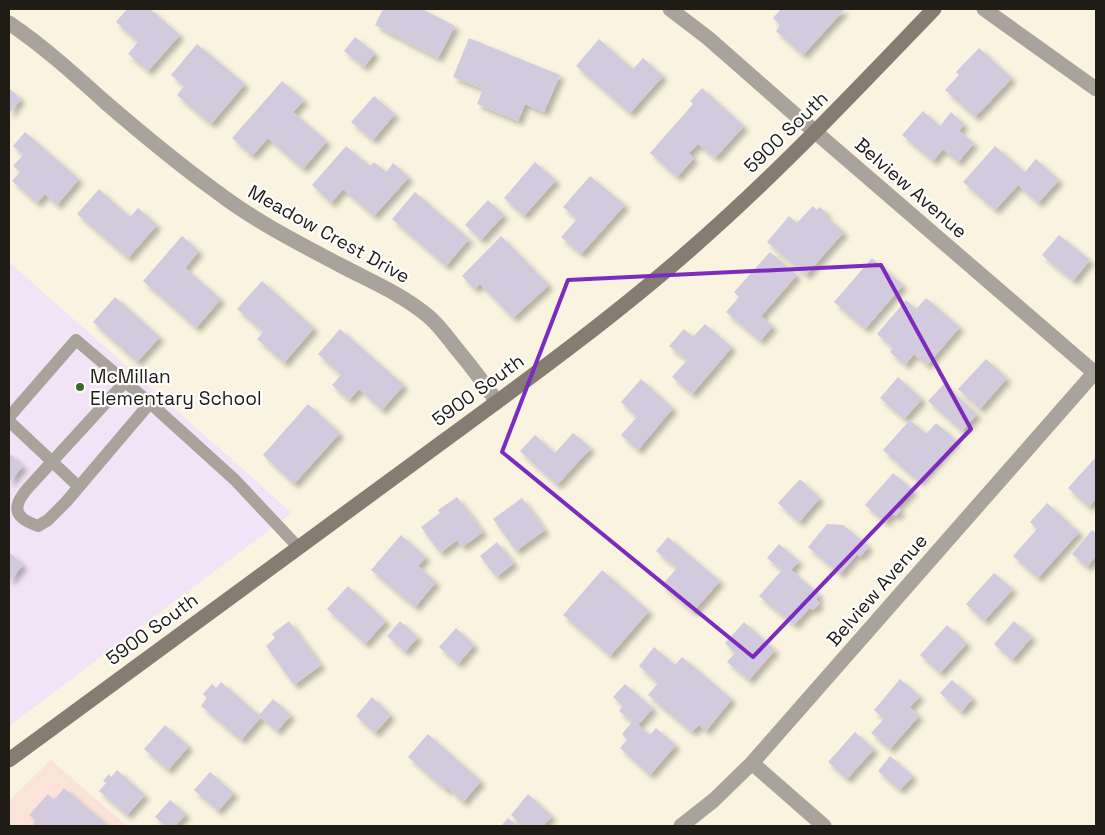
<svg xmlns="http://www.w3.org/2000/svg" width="1105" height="835" font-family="'Space Grotesk',sans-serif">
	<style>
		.commercial { fill: #fbe3d9 }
		.education { fill: #f2e3f6 }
		.building { fill: #d2cbde; filter: url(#shadow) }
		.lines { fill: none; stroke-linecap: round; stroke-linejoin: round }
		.lane { stroke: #a9a39c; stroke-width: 12 }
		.street { stroke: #a9a39c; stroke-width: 15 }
		.secondary { stroke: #857d72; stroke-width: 15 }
		.marked { fill: none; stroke: #7b2cbf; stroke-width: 4; stroke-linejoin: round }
		.poi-dot { fill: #3e6a27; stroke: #fff; stroke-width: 2 }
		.labels { text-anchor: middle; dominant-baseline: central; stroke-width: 4.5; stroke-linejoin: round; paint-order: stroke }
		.street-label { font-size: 19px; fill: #1f1c15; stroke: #fff }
		.poi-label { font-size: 19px; fill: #1f1c15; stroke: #fff; text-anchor: start }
	</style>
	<defs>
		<filter id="shadow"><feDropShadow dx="4.5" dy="4.5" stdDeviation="2.5" flood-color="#0004"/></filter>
	</defs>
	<rect width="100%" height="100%" fill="#f9f3df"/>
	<path class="commercial" d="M51,760L127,826H9V801Z"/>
	<path class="education" d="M9,262L292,513L9,726Z"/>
	<path class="building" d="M127,9H150L180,35L148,71L128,54L138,42L116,22Z
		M383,9H422L455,26L438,58L375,25Z
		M781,9H845L803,55L776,31L780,25L773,18Z
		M355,37L375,53L364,67L344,51Z
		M469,38L560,75L544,112L525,104L518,121L477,104L483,89L453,77Z
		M599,39L633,69L643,58L663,76L630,113L576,66Z
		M197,44L245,84L211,124L177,95L184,86L171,75Z
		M979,48L1012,78L975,117L945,90L959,75L956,72Z
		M282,81L304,100L293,112L327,141L303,169L268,138L252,156L232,138Z
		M9,88L21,99L9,114Z
		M702,88L744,126L715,158L698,144L689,153L694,158L677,177L650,153L693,104L690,101Z
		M374,96L395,114L373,140L351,122Z
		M923,111L940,126L951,112L964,124L959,131L974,143L958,162L943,149L933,161L902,135Z
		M25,132L79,179L57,205L45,194L37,203L12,181L20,172L13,166L23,155L13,146Z
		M346,146L370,166L374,162L386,172L393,163L409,177L374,216L343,189L331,203L312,185Z
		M995,146L1025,172L1036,159L1059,180L1038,203L1018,185L995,210L963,182Z
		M535,162L556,180L524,216L504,198Z
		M590,176L625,205L581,254L561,237L577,219L563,207Z
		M99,189L130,217L138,208L157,225L128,258L77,214Z
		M415,192L469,239L446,266L392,219Z
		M488,200L504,215L481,240L465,225Z
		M813,206L817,210L819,207L827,213L824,215L844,232L806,275L767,242L789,216L797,223Z
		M1059,235L1090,260L1073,281L1042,255Z
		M182,236L199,251L185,268L221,299L196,328L143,281Z
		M501,236L549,285L513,318L480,284L474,289L462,276Z
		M770,252L797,275L761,316L773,326L760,341L726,312L739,297L734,292Z
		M872,258L903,285L865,329L834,302Z
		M262,281L314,328L284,363L257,339L263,332L237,309Z
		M115,297L160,337L137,362L93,322Z
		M926,298L960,327L927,365L914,354L905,365L890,352L893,348L877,334L906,300L916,309Z
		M705,324L732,347L692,394L672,377L687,360L669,346L684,329L693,337Z
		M340,329L404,385L382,410L359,389L349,400L332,385L341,375L318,354Z
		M986,359L1007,378L980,409L958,389Z
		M898,377L922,399L904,419L880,398Z
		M641,379L673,408L638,450L621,435L637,417L621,402Z
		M944,384L977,414L962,431L928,401Z
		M308,404L340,433L294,484L263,455Z
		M910,420L926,434L936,423L956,440L919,482L883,450Z
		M573,433L591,448L557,485L520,451L535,435L555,453Z
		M9,453L23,466L9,483Z
		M1096,457V498L1089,507L1068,488Z
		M893,473L913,490L897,507L901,510L896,516L892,514L885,522L865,505Z
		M800,479L820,498L799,522L778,503Z
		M457,497L483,532L462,547L457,540L440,553L421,527L440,513L438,510Z
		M522,498L545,530L516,551L493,519Z
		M1047,503L1079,532L1038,578L1013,556L1037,529L1030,522Z
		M827,524L843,525L869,546L860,557L857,554L840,574L808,547Z
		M1092,530L1096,533V556L1087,567L1072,554Z
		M401,535L426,557L418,566L436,582L415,607L371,570Z
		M668,537L720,581L693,612L662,585L677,568L656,551Z
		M497,542L514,563L496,577L480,556Z
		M779,544L799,561L791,570L820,595L816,599L820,603L813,610L810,608L794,625L759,596L782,570L767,558Z
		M9,552L23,565L9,582Z
		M602,570L649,611L610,656L563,615Z
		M994,573L1013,589L984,621L966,604Z
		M348,586L386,621L365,644L327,609Z
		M289,621L321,665L294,685L266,646L275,638L272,634Z
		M400,621L418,637L405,652L387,636Z
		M1014,621L1032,637L1012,660L994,644Z
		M744,622L775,650L749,680L727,662L735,653L725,643Z
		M947,625L967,643L940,673L920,655Z
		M456,628L474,645L458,664L439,647Z
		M654,647L675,665L682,657L732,699L706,731L699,725L692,732L648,695L658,683L639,666Z
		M900,679L920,696L910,707L919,716L890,749L871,733L884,719L874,710Z
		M952,680L973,698L961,712L940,693Z
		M221,682L259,715L273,699L291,715L277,731L261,717L241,740L201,706L207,698L203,694L212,684L216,688Z
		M625,684L653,708L638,725L650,735L656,728L676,745L650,775L620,748L627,740L622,734L632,722L619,711L623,706L613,697Z
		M372,697L391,715L375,733L356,716Z
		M165,725L189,746L168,770L144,749Z
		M855,732L874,749L847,779L828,762Z
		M428,734L481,781L463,802L448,788L446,790L408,757Z
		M890,756L913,776L900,790L878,771Z
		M117,770L145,795L127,815L99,791L106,783L103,781L109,774L111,777Z
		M210,772L234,793L218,811L194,790Z
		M64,788L108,826H32L36,821L29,815L48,794L54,800Z
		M528,794L552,816L543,826H523L511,815Z
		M170,800L186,814L175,826H166L155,817Z
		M508,818L518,826H501Z"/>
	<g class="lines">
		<path class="lane" d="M125,382L27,489C24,493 19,499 18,504C14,517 28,522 38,526L48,520L66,502L150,403
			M9,417L76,340L150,403L235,480L299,548
			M9,421L79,487"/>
		<path class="street" d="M670,9L708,38L791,111L1096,374
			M984,9L1096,89
			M9,23C43,46 74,74 105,102C141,133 178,164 217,192C255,221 298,243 340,265C370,281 402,294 428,316C439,325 447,337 456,348C470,365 484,383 497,402
			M752,763L824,826
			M681,826L714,800L752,763L1095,372"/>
		<path class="secondary" d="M9,760C142,661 277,564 411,465C506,395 602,327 691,249C777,174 855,91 934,9"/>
	</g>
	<path class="marked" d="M881,265L971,429L753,657L502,452L568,280Z"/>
	<circle class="poi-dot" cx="80" cy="387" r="5"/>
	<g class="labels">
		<g class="street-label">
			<text transform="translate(786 132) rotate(-44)">5900 South</text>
			<text transform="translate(911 188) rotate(41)">Belview Avenue</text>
			<text transform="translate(329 234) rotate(29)">Meadow Crest Drive</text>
			<text transform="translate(478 390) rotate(-36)">5900 South</text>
			<text transform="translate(877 590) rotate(-49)">Belview Avenue</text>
			<text transform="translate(152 629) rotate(-36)">5900 South</text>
		</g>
		<g class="poi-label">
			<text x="90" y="376">McMillan<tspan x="90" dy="22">Elementary School</tspan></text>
		</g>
	</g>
	<rect width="1105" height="835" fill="none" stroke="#1f1c15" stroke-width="20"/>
</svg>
